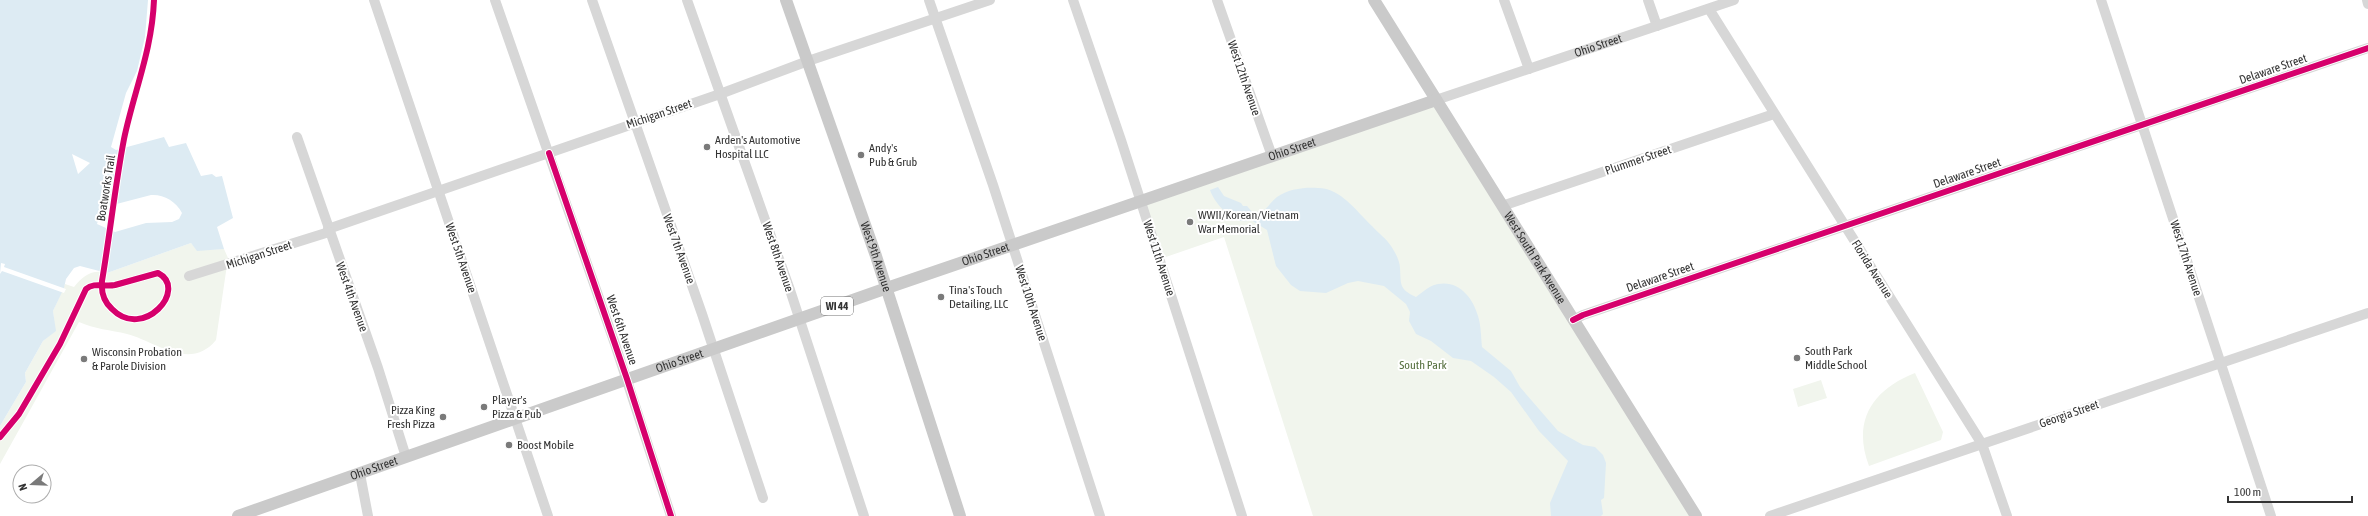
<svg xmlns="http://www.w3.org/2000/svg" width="2368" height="516" font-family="'Asap Condensed',sans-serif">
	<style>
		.green { fill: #f1f5ed }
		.water { fill: #ddebf3; fill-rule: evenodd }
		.pier { fill: #fff }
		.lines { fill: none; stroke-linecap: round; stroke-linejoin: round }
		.minor { stroke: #d7d7d7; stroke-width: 10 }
		.major { stroke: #cacaca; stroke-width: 12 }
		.cycleway-casing { stroke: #fff; stroke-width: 8 }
		.cycleway { stroke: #d6006c; stroke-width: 6 }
		.poi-dot { fill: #7a7a7a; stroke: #fff; stroke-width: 1.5 }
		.labels { text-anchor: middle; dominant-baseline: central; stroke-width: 4; stroke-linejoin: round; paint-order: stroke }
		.shield { fill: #fff; stroke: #707070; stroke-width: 1 }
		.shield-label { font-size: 11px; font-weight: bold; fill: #333 }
		.street-label { font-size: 12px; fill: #333; stroke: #fff }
		.poi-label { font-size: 12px; fill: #333; stroke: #fff; text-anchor: start }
		.park-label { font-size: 12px; fill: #56703f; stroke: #fff }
	</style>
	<rect width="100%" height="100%" fill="#fff"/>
	<path class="green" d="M1436,100L1696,516H1313L1224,237L1160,259L1141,201Z
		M191,243L197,250L224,249L228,258L216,340C190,372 155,341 127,334C111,330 94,329 79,322L0,464V426L26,382L25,373L43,341L55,331L53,311L65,284L74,287C83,276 92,269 107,273Z
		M1915,373L1943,432L1941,440L1869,466C1852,421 1872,390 1915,373Z
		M1821,380L1827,398L1798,407L1793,389Z"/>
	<path class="water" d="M0,0H148L145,37L137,71L126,93L111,147L116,150L164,137L169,147L186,143L201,176L212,174L216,177L222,176L233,218L217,227L224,249L197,251L191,243L107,273L80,266L74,268L66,279L64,288L53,311L56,331L43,341L25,373L26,382L0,426ZM72,154L90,163L78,174ZM151,195C163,194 176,201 182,213L179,219L172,222L146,223L115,232L97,224L101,210L105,207Z
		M1218,187L1224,196L1241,203L1243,206H1247L1253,213C1266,214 1268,204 1277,197C1288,189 1305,187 1318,188C1341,188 1357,212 1372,226C1378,233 1386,238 1391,246C1395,252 1400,261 1400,268C1401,285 1399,289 1416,297C1423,292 1430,285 1438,284C1459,280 1473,298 1478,316C1481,325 1481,337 1482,347L1511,371L1520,387L1558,431L1583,445L1595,447L1603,455L1606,463L1604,498L1601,500L1603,514L1601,516H1551L1550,503L1568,461L1539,431L1511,392L1494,377L1471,361L1453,358L1431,341L1416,334L1409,321L1410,312L1406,304L1384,286L1358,281L1348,283L1326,293L1300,291L1291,285L1276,266L1267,230L1251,220C1235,227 1214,203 1210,190Z"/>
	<path class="pier" d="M1,263L5,264L4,267L66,289L64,293L2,271L0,274Z"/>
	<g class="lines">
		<g class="minor">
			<path d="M374,0L548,516"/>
			<path d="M495,0L615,344L671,516"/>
			<path d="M592,0L702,314L763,498"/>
			<path d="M687,0L790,290L864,516"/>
			<path d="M929,0L993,185L1100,516"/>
			<path d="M1073,0L1121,140L1242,516"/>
			<path d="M1217,0L1272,156"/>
			<path d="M1504,0L1529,69"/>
			<path d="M1648,0L1657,26"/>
			<path d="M2101,0L2271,516"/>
			<path d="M2367,0L2368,4"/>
			<path d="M1709,9L1982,444L2007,516"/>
			<path id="s1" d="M1436,100L1734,0"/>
			<path d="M297,137L378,368L406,457"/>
			<path d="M1502,206L1774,114"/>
			<path d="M328,229L720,94L808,61L990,0"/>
			<path d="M189,276L329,232"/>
			<path d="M1573,320L1583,315L2368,48"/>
			<path d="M360,474L368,516"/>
			<path d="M1770,516L2368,313"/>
		</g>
		<g class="major">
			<path id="s2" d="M786,0L876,256L960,516"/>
			<path id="s3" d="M1374,0L1696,516"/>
			<path id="s4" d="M238,516L887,288L1436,100"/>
		</g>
		<defs>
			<path id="cycleway" d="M549,153L627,379L671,516
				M1573,320L1583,315L2368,48
				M0,437L19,414L60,344L86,289C94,282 104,287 115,285L158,273C189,289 143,341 112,309C104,302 101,292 102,281C110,234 115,186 124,139C134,91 152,51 154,0"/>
		</defs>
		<use href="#cycleway" class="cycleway-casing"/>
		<use href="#cycleway" class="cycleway"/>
	</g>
	<g class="poi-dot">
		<circle cx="707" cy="147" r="4"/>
		<circle cx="861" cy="155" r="4"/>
		<circle cx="1190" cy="222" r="4"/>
		<circle cx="941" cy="297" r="4"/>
		<circle cx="1797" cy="358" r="4"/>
		<circle cx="84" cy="359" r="4"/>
		<circle cx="484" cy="407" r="4"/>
		<circle cx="443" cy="417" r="4"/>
		<circle cx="509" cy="445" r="4"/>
	</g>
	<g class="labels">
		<rect class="shield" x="821" y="297" width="32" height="18" rx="3"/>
		<g class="shield-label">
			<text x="837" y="306">WI 44</text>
		</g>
		<g class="street-label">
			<text stroke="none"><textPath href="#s1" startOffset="171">Ohio Street</textPath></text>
			<text transform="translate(2273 69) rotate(-19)">Delaware Street</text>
			<text transform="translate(1244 78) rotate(71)">West 12th Avenue</text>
			<text transform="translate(659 114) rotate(-19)">Michigan Street</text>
			<text stroke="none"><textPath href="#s4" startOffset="1116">Ohio Street</textPath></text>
			<text transform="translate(1638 160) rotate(-19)">Plummer Street</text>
			<text transform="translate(1967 173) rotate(-19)">Delaware Street</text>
			<text transform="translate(106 188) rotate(-81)">Boatworks Trail</text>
			<text transform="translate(679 249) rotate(70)">West 7th Avenue</text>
			<text transform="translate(259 255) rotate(-18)">Michigan Street</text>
			<text stroke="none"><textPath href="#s4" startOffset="792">Ohio Street</textPath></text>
			<text transform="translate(778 257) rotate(71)">West 8th Avenue</text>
			<text stroke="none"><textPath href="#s2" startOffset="272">West 9th Avenue</textPath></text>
			<text transform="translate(461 258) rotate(71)">West 5th Avenue</text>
			<text transform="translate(1159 258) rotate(72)">West 11th Avenue</text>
			<text transform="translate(2186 258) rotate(72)">West 17th Avenue</text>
			<text stroke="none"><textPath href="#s3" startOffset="304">West South Park Avenue</textPath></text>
			<text transform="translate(1872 269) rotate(58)">Florida Avenue</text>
			<text transform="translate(1660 277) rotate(-19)">Delaware Street</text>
			<text transform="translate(352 297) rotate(70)">West 4th Avenue</text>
			<text transform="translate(1031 303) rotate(72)">West 10th Avenue</text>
			<text transform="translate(622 330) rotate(71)">West 6th Avenue</text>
			<text stroke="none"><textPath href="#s4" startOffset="468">Ohio Street</textPath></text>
			<text transform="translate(2069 414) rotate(-19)">Georgia Street</text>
			<text stroke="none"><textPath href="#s4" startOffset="144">Ohio Street</textPath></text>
		</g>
		<g class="poi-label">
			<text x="715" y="140">Arden's Automotive<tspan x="715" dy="14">Hospital LLC</tspan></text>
			<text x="869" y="148">Andy's<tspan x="869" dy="14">Pub &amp; Grub</tspan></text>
			<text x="1198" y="215">WWII/Korean/Vietnam<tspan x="1198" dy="14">War Memorial</tspan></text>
			<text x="949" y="290">Tina's Touch<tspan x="949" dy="14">Detailing, LLC</tspan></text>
			<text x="1805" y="351">South Park<tspan x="1805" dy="14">Middle School</tspan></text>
			<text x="92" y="352">Wisconsin Probation<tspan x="92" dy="14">&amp; Parole Division</tspan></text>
			<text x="492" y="400">Player's<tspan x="492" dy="14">Pizza &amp; Pub</tspan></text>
			<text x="435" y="410" text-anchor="end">Pizza King<tspan x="435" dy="14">Fresh Pizza</tspan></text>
			<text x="517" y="445">Boost Mobile</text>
		</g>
		<g class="park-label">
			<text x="1423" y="365">South Park</text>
		</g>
	</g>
	<g transform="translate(32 484) rotate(251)"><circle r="19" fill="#ffffff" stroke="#adadad"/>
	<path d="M0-3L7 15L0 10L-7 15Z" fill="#7a7a7a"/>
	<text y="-6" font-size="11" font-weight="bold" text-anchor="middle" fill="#333333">N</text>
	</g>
	<path d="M2228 496v6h124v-6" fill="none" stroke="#333333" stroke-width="2"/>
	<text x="2234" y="496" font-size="12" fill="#333333" stroke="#ffffff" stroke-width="3" paint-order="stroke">100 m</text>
</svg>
